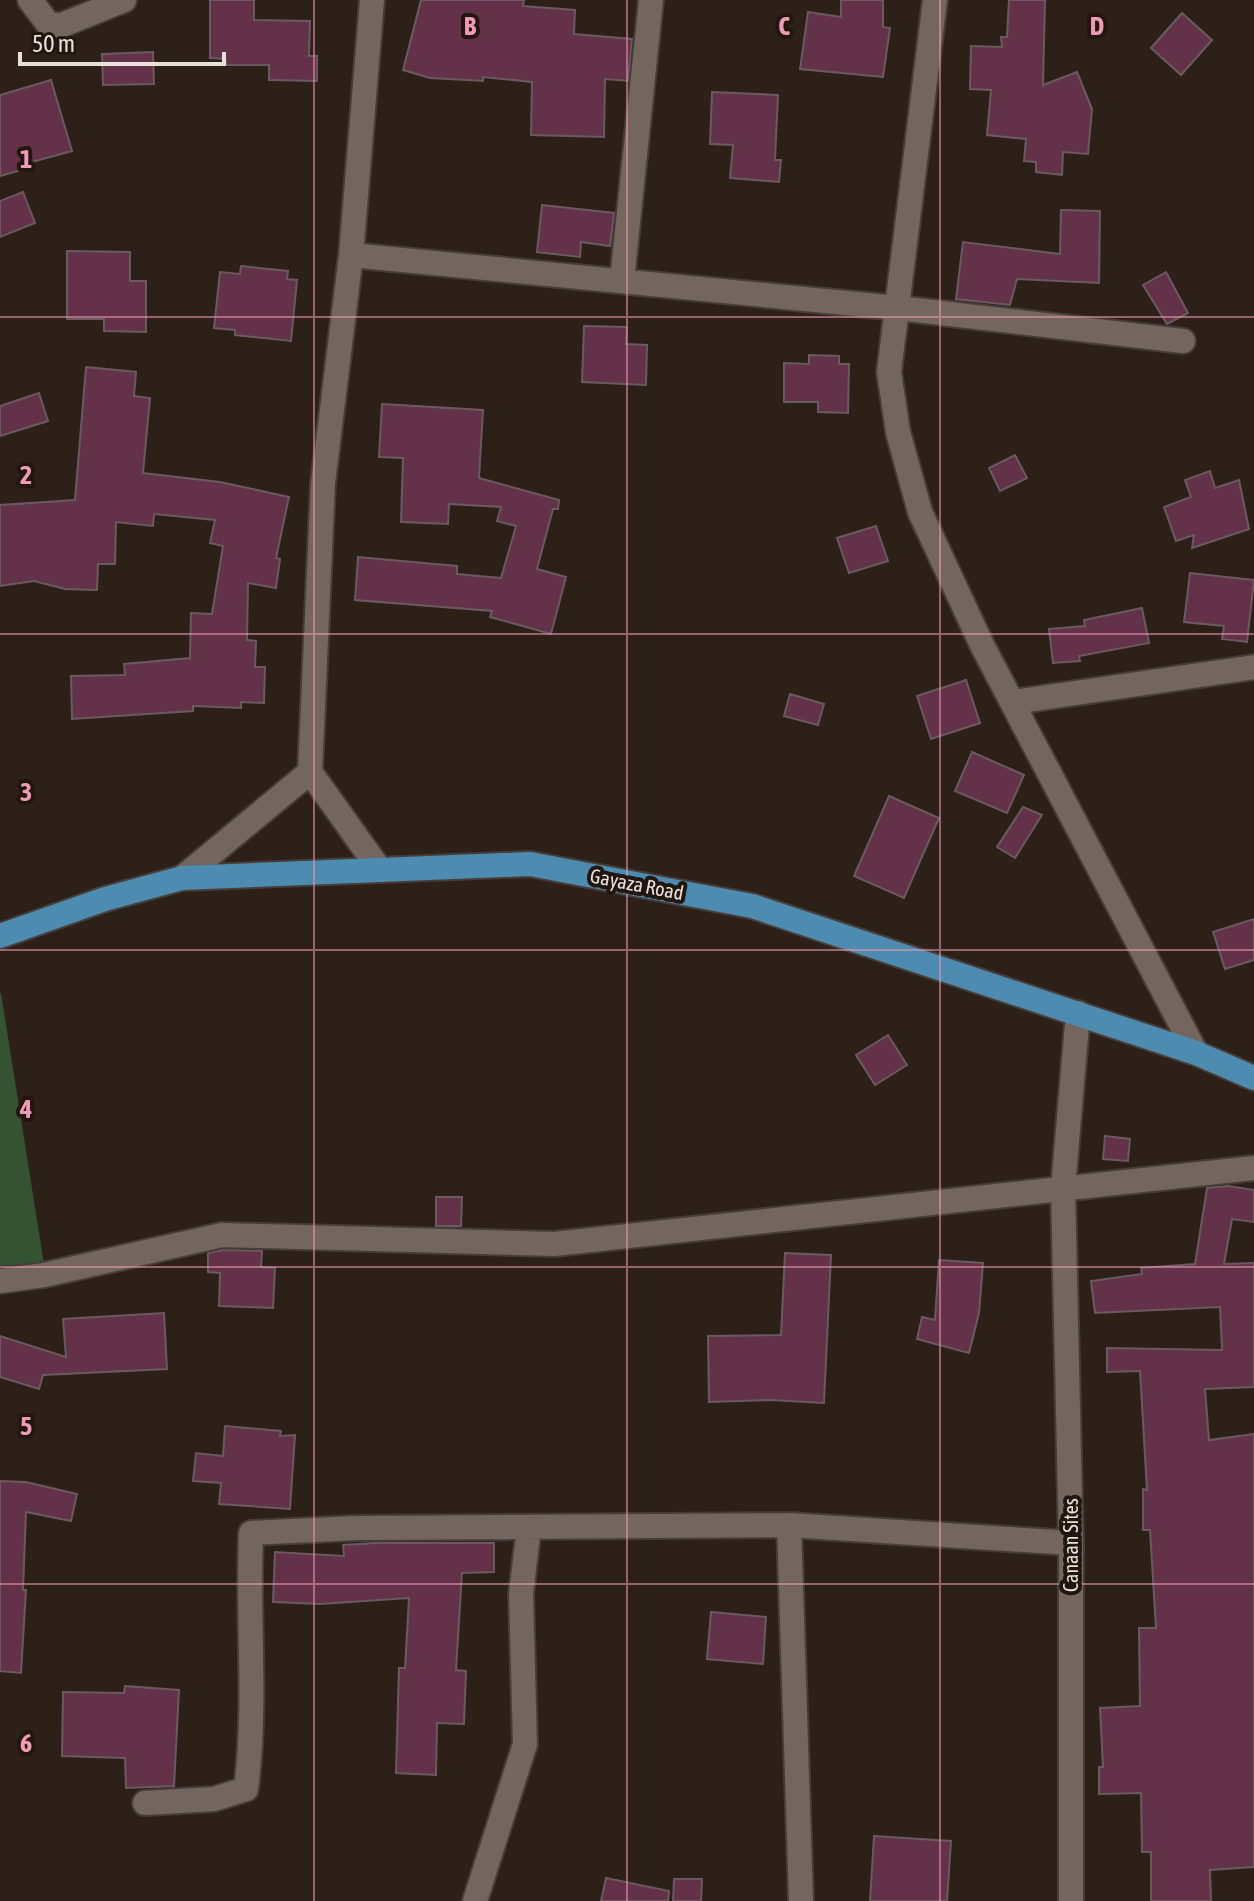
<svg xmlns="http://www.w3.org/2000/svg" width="1254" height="1901" font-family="'Asap Condensed',sans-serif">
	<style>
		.green { fill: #355232 }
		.building { fill: #633248; stroke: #6a5a60; stroke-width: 2 }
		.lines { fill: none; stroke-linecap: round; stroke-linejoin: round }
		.minor-casing { stroke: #473d38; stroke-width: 28 }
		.major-casing { stroke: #473d38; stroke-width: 28 }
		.minor { stroke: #74665e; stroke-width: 24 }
		.major { stroke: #4d8bb1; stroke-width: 24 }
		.grid { fill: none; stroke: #f09ab5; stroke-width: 2; stroke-opacity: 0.55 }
		.labels { text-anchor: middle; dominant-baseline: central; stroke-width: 8; stroke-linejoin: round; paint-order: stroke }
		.street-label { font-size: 20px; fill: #e8e0db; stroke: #221710 }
		.grid-label { font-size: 26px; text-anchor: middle; font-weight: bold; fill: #f09ab5; stroke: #221710; stroke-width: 8; stroke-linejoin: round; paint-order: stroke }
	</style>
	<rect width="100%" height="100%" fill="#2c2019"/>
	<path class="green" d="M0,993H1L44,1264L0,1266Z"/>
	<path class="building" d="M210,0H254V20L310,21L309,56H317V81L269,80V65H226V59L210,58Z
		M421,0H524L523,6L575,10L574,34L632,39L628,81L605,79L604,137L531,135L532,82L483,77V81L430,78L403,70Z
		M841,0H883V27L890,28L883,77L800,69L808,12L841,17Z
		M1009,0H1045L1043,85L1077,72L1092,109L1088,154L1063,152L1062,175L1036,172V162L1024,161L1026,139L987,135L991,90L970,89L971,46L1002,47L1001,37H1007Z
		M1182,13L1212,40L1181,75L1151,48Z
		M153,52L154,84L103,85L102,54Z
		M51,80L72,151L32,162L33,167L0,176V95Z
		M712,92L778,95L775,160H781L779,182L730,178L733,145L710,144Z
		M23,192L35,223L0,237V201Z
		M542,205L614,213L610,246L581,242L580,257L537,252Z
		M1061,210L1100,211L1099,283L1017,279L1010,305L956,299L963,242L1060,254Z
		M67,251L130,252V281H146V332L104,331V319H67Z
		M241,266L288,271L287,279L297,280L291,341L235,335V330L214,328L220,272L240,274Z
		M1166,272L1188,313L1167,324L1143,285Z
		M584,326L627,327L626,344L647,345L646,385L582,382Z
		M809,355L839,356V364H849L848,413L818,412V402H784V363L809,364Z
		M86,367L136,372L134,396L150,398L143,473L220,482L289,497L276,558L280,559L276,588L248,583L247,640L256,641L255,667H265L264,703L241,702V708L193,706V711L72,719L71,676L125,675L124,664L190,658L191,613L212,614L223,546L210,543L215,520L154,514L153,526L116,522L115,564H98L97,590L65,589L34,581L0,586V505L75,500Z
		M39,393L48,421L0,436V406Z
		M382,404L483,410L479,478L559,500L558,509H553L537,569L566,577L551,634L490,617L492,611L355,600L358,557L457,566V574L501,578L516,526L497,521L501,507L449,504L448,524L401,522L403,458L379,457Z
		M1015,455L1027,478L1000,491L989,468Z
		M1210,471L1215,488L1239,480L1249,529L1192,548L1194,535L1176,541L1164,507L1191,497L1185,480Z
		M876,526L888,561L849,573L837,538Z
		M1190,573L1254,580L1247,642L1222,639L1224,626L1184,622Z
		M1142,608L1149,643L1079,656L1080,661L1053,663L1049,629L1085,626L1084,620Z
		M966,680L980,723L931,739L917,696Z
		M790,694L824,704L818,725L784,716Z
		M972,752L1024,775L1007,813L955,791Z
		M889,796L939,818L904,898L854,876Z
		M1023,807L1042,815L1015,858L997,847Z
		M1254,919V960L1225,969L1213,932Z
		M888,1035L907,1065L875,1085L856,1055Z
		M1105,1136L1130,1139L1128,1161L1103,1159Z
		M1228,1186L1254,1190V1222L1232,1219L1224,1264L1254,1263V1387L1205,1389L1209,1440L1254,1434V1867L1210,1870L1211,1901H1151V1852H1142L1141,1793L1099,1794V1767H1103L1100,1708L1140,1706L1139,1628H1156L1150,1530H1143V1489L1147,1490L1140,1371L1107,1372V1348L1222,1350L1220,1307L1095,1313L1091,1281L1142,1274L1141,1268L1195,1264L1207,1188Z
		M436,1197H462L461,1226H436Z
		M223,1250L262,1251L261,1267L275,1268L273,1308L219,1306L220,1273L208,1272V1253Z
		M785,1253L831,1255L824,1403L770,1400L709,1402L708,1336L781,1335Z
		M939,1260L983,1263L979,1313L969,1353L917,1339L922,1317L935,1320Z
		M164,1313L167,1369L43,1375L39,1389L0,1377V1336L66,1357L63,1319Z
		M225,1426L281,1431L280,1436L295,1435L290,1509L219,1504L221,1483L193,1481L196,1453L223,1456Z
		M0,1481L26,1482L77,1494L71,1521L26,1512L23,1590H26L21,1673L0,1671Z
		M375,1543H494V1572L462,1573L456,1670L466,1671L464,1724L437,1723L436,1775L396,1773L399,1668H405L409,1598L320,1604L273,1602L275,1552L344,1556L343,1545Z
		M711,1612L766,1617L763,1664L707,1659Z
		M125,1686L179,1690L174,1786L126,1788L125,1758L62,1756L63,1692L124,1693Z
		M874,1836L951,1841L947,1901H870Z
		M606,1878L669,1891L668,1901H601Z
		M674,1879H702L701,1901H673Z"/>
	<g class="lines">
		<defs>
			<path id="minor" d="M30,0L49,25H62L124,0
				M372,0L351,255L323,483L310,772L380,870
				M935,0L889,372L898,432L920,512L982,645L1196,1053
				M351,255L898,308L1183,341
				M622,280L651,0
				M1014,702L1254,667
				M182,878L310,772
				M0,1281L44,1275L222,1235L554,1244L1254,1168
				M789,1525L801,1901
				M145,1803L214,1799L246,1789C257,1704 247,1618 251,1533L357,1528L789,1525L1071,1543
				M475,1901L525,1744L521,1594L529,1527
				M1071,1901V1543L1063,1188L1078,1013"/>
			<path id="major" d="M0,936L105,899L182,878L530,864L752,906L1196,1053L1254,1078"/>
		</defs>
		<use href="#minor" class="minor-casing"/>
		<use href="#major" class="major-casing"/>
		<use href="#minor" class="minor"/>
		<use href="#major" class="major"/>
	</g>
	<path class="grid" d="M314,0V1901M627,0V1901M940,0V1901M0,317H1254M0,634H1254M0,950H1254M0,1267H1254M0,1584H1254"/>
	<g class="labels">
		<g class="street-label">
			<text transform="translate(637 884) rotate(11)">Gayaza Road</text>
			<text transform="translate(1070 1545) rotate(-90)">Canaan Sites</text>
		</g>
	</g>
	<g class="grid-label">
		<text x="470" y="35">B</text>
		<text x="784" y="35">C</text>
		<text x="1097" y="35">D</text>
		<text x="26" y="168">1</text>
		<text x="26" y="484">2</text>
		<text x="26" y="801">3</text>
		<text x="26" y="1118">4</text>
		<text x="26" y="1435">5</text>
		<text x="26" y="1752">6</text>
	</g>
	<path d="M20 52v12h204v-12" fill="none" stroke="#e8e0db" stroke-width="4"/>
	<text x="32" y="52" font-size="24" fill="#e8e0db" stroke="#221710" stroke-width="6" paint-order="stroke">50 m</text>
</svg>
